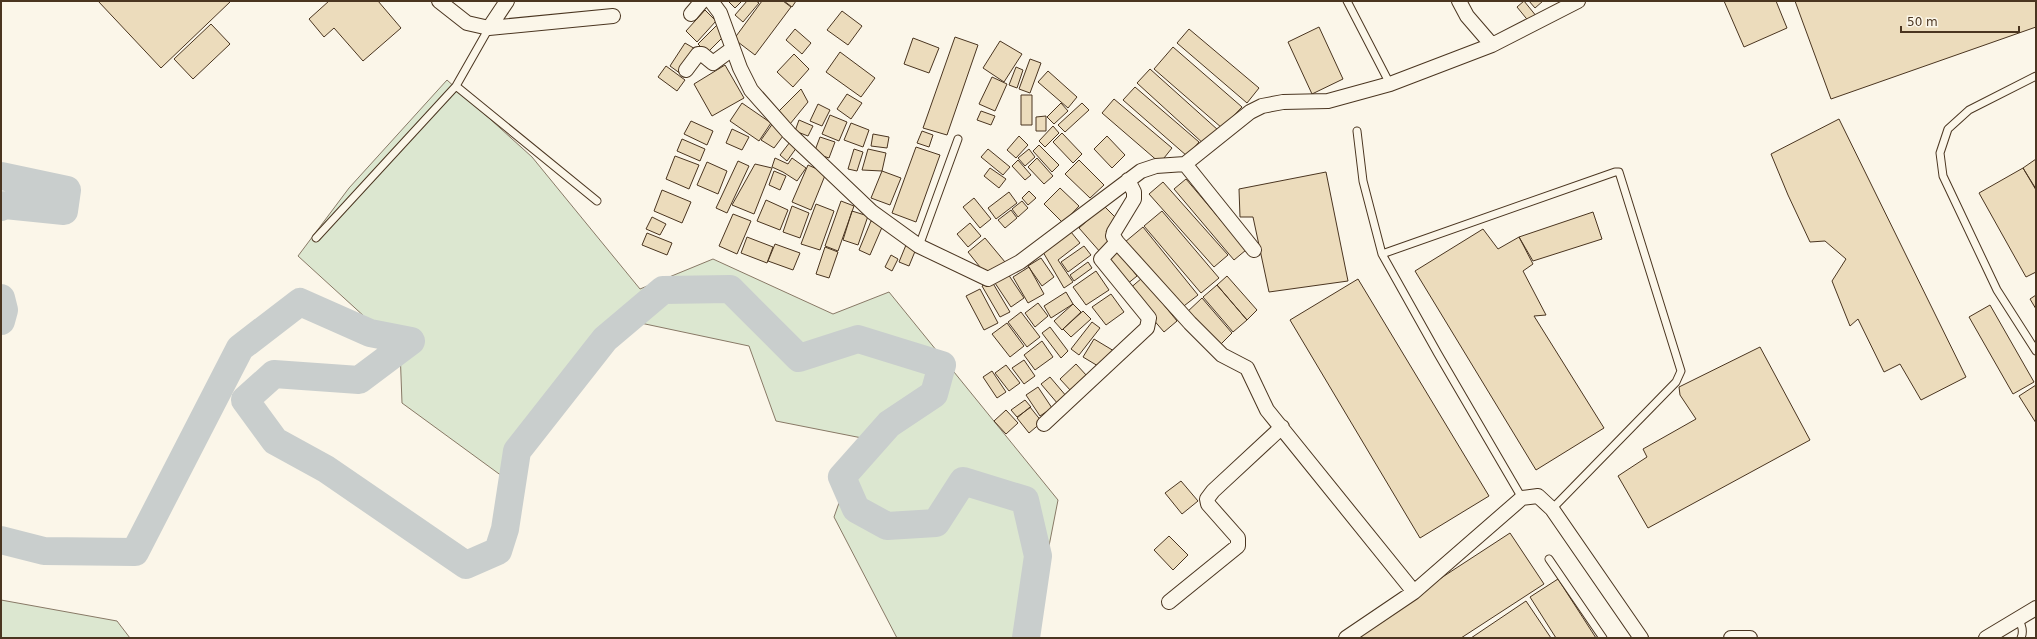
<svg xmlns="http://www.w3.org/2000/svg" width="2037" height="639" font-family="'DejaVu Sans',sans-serif">
	<style>
		.green { fill: #dce7d0; stroke: #887966 }
		.lines { fill: none; stroke-linecap: round; stroke-linejoin: round }
		.river { stroke: #c9cecd; stroke-width: 28 }
		.building { fill: #ecdcbc; stroke: #4a3520 }
		.lane-casing { stroke: #4a3520; stroke-width: 9 }
		.street-casing { stroke: #4a3520; stroke-width: 16 }
		.lane { stroke: #fbf6e9; stroke-width: 7 }
		.street { stroke: #fbf6e9; stroke-width: 14 }
	</style>
	<rect width="100%" height="100%" fill="#fbf6e9"/>
	<path class="green" d="M447,80L532,157L640,289L713,259L833,314L889,292L1058,500L1031,638H897L834,517L862,438L776,421L749,346L631,321L506,479L402,403L400,349L298,256L349,188Z
		M1,600L117,621L130,638H1Z"/>
	<g class="lines">
		<path class="river" d="M1,176L67,190L64,211L5,205L1,207
			M1,298L4,310L1,321
			M1,540L44,551L135,552L240,348L300,302L370,333L411,341L359,380L274,374L245,400L275,441L326,469L466,565L498,551L505,529L517,451L605,339L663,290L730,289L799,358L858,339L942,365L934,394L889,424L842,477L856,509L887,526L936,523L963,481L1025,500L1038,556L1026,638"/>
	</g>
	<path class="building" d="M98,1H231L161,68Z
		M329,1H378L401,28L363,61L334,28L324,37L309,19Z
		M728,1H742L735,8Z
		M747,1H756L759,3L743,22L735,15Z
		M762,1H783L791,7L755,55L734,39Z
		M784,1H796L792,7Z
		M1524,1L1537,17L1530,23L1517,7Z
		M1529,1H1543L1535,8Z
		M1724,1H1776L1787,28L1744,47Z
		M1795,1H2036V27L1831,99Z
		M705,10L716,21L697,42L686,31Z
		M842,11L862,26L848,45L827,30Z
		M211,24L230,44L193,79L174,59Z
		M717,25L726,34L707,53L698,44Z
		M1319,27L1343,79L1312,94L1288,42Z
		M795,29L811,43L802,54L786,40Z
		M1189,29L1259,88L1247,103L1177,43Z
		M955,37L978,45L947,135L923,128Z
		M913,38L939,48L929,73L904,64Z
		M1000,41L1022,54L1004,82L983,68Z
		M685,43L697,50L681,74L670,66Z
		M1173,47L1242,107L1222,128L1154,69Z
		M840,52L875,78L861,97L826,72Z
		M794,54L809,69L793,87L777,72Z
		M1030,59L1041,63L1030,93L1019,89Z
		M725,65L744,98L712,116L694,84Z
		M666,66L685,80L677,91L658,77Z
		M1016,67L1023,70L1017,88L1009,85Z
		M1150,69L1218,130L1205,145L1137,83Z
		M1048,71L1077,97L1068,108L1038,82Z
		M992,77L1007,84L995,111L979,104Z
		M1135,87L1199,142L1187,156L1123,100Z
		M801,89L808,102L790,124L776,114Z
		M847,94L862,103L851,119L837,109Z
		M1021,95H1032V125H1021Z
		M1114,99L1172,148L1160,163L1102,113Z
		M742,103L771,123L759,141L730,121Z
		M1061,103L1068,111L1054,124L1047,117Z
		M1082,103L1089,110L1065,132L1058,125Z
		M818,104L830,110L822,126L810,121Z
		M981,111L995,116L991,125L977,120Z
		M830,115L847,122L839,141L822,134Z
		M1046,116V131H1036V117Z
		M1839,119L1966,377L1921,400L1900,364L1884,372L1858,319L1850,326L1832,281L1846,259L1825,241L1810,242L1788,195L1771,154Z
		M799,120L813,126L808,136L795,131Z
		M691,121L713,131L707,145L684,134Z
		M773,123L786,132L774,148L761,140Z
		M851,123L869,130L863,147L844,140Z
		M1053,126L1059,133L1045,147L1039,141Z
		M732,129L749,137L742,150L726,143Z
		M922,131L933,135L929,147L917,143Z
		M1062,133L1082,154L1073,163L1053,142Z
		M873,134L889,137L887,148L871,146Z
		M1019,136L1028,145L1016,158L1007,150Z
		M1107,136L1125,155L1112,168L1094,149Z
		M820,137L835,142L829,158L814,153Z
		M682,139L705,149L700,161L677,151Z
		M790,142L797,147L787,161L780,155Z
		M1039,145L1059,165L1052,172L1033,151Z
		M916,147L940,155L916,222L892,213Z
		M854,149L863,152L857,171L848,169Z
		M868,149L886,153L882,171L862,170Z
		M988,149L1010,167L1003,175L981,157Z
		M1029,149L1035,157L1025,166L1018,158Z
		M675,156L699,165L689,189L666,179Z
		M775,158L788,164L792,158L806,168L797,181L783,172L772,167Z
		M1037,158L1053,176L1044,184L1028,167Z
		M2036,159V189L2023,168Z
		M1018,160L1031,175L1025,180L1012,166Z
		M1079,160L1104,185L1090,198L1065,174Z
		M738,161L749,166L727,213L716,208Z
		M707,162L727,171L718,194L697,185Z
		M755,164L772,168L754,214L732,205Z
		M808,165L826,173L811,210L792,202Z
		M990,168L1006,179L999,188L984,176Z
		M2023,168L2036,190V272L2026,277L1979,193Z
		M774,171L786,176L780,190L769,185Z
		M882,171L901,178L890,205L871,198Z
		M1326,172L1348,281L1269,292L1253,217H1240L1239,189Z
		M1186,179L1246,250L1234,260L1174,189Z
		M1163,182L1228,255L1214,267L1149,194Z
		M1060,188L1079,206L1063,223L1044,204Z
		M662,190L691,202L682,223L654,211Z
		M1029,191L1036,198L1028,205L1022,198Z
		M1009,192L1017,203L996,219L988,208Z
		M974,198L991,219L980,228L963,207Z
		M766,200L788,210L780,230L757,221Z
		M841,201L854,206L838,251L825,246Z
		M1022,201L1028,208L1018,217L1012,209Z
		M816,204L834,211L820,250L801,244Z
		M792,206L809,213L800,238L783,232Z
		M1104,206L1119,221L1106,231L1113,242L1101,253L1079,228Z
		M1011,210L1017,218L1005,228L998,220Z
		M852,211L868,216L858,245L843,240Z
		M1162,211L1219,278L1201,293L1144,226Z
		M1593,212L1602,239L1533,261L1519,237Z
		M733,214L751,221L737,254L719,246Z
		M652,217L666,224L660,235L646,229Z
		M871,221L883,225L870,255L859,250Z
		M970,223L981,236L968,247L957,234Z
		M1143,227L1198,295L1180,309L1125,242Z
		M1483,229L1498,249L1519,237L1533,264L1523,271L1546,315L1534,316L1604,428L1536,470L1415,271Z
		M1071,232L1080,243L1058,260L1073,282L1064,288L1043,252Z
		M647,233L672,243L667,255L642,245Z
		M747,237L773,247L767,263L741,253Z
		M985,238L1005,262L988,277L968,252Z
		M775,244L800,253L793,270L768,261Z
		M906,245L916,249L909,266L899,262Z
		M1084,246L1091,255L1068,272L1061,262Z
		M825,247L838,252L829,278L816,274Z
		M1115,248L1137,276L1126,285L1104,257Z
		M891,255L898,259L892,271L885,267Z
		M1041,258L1054,277L1042,286L1028,266Z
		M1088,262L1092,268L1074,281L1070,275Z
		M1029,267L1044,294L1028,303L1013,277Z
		M1096,271L1109,290L1086,305L1073,287Z
		M1008,274L1024,298L1011,307L995,283Z
		M1227,276L1257,310L1247,320L1217,285Z
		M1142,278L1177,321L1164,332L1128,290Z
		M1358,279L1489,496L1420,538L1290,320Z
		M991,280L1010,312L1000,317L982,286Z
		M1217,285L1247,320L1233,332L1203,297Z
		M980,289L998,323L984,330L966,296Z
		M1066,292L1073,304L1051,318L1044,306Z
		M1111,294L1124,312L1106,325L1092,307Z
		M2036,295V309L2030,299Z
		M1202,298L1232,333L1217,348L1185,314Z
		M1038,303L1048,316L1035,327L1025,313Z
		M1073,304L1081,312L1062,330L1054,321Z
		M1990,305L2034,382L2013,394L1969,317Z
		M1083,311L1091,319L1071,337L1063,329Z
		M1021,312L1040,337L1027,347L1008,322Z
		M1092,322L1100,328L1079,355L1071,349Z
		M1007,323L1024,346L1010,357L992,334Z
		M1050,327L1068,351L1061,358L1042,333Z
		M1094,339L1114,351L1103,369L1083,357Z
		M1042,341L1053,357L1035,370L1024,355Z
		M1760,347L1810,440L1648,528L1618,476L1647,457L1643,449L1696,419L1680,395L1679,387Z
		M1024,360L1035,376L1024,384L1012,368Z
		M1076,364L1087,376L1071,391L1060,379Z
		M1006,365L1020,383L1009,391L995,373Z
		M992,371L1006,392L997,398L983,377Z
		M1050,377L1067,397L1058,404L1041,384Z
		M2036,385V423L2019,396Z
		M1038,387L1052,408L1040,416L1026,395Z
		M1025,400L1031,407L1017,417L1011,410Z
		M1030,407L1042,422L1029,433L1017,418Z
		M1006,410L1018,423L1006,434L994,421Z
		M1181,481L1198,501L1182,514L1165,493Z
		M1510,533L1544,584L1461,638H1349Z
		M1169,536L1188,555L1173,570L1154,550Z
		M1558,579L1596,638H1556L1530,597Z
		M1526,601L1551,638H1471Z"/>
	<g class="lines">
		<defs>
			<path id="lane" d="M1347,1L1390,84
				M489,28L456,86L597,201
				M2036,76L1969,110L1948,129L1940,153L1943,176L1997,290L2036,351
				M1357,131L1363,181L1382,254L1438,354L1522,498
				M316,238L456,86
				M919,246L958,139
				M1382,254L1615,172H1619L1681,371L1676,382L1552,509
				M1549,559L1603,638
				M2018,619C2022,625 2024,631 2021,638"/>
			<path id="street" d="M439,1L467,23L489,28L613,16
				M711,1L720,13L740,68L751,90L789,133L872,212L919,246L988,279L1020,262L1141,171L1156,166L1185,164L1250,112L1262,106L1283,102L1328,101L1390,84L1492,45L1578,1
				M1459,1L1467,16L1492,45
				M691,14L702,1
				M489,28L507,1
				M686,70L698,54H702L713,63L732,49
				M1185,164L1254,250
				M1128,180L1134,192V199L1114,232L1113,236L1117,242L1190,323L1222,355L1247,368L1267,410L1414,592
				M1044,424L1147,328L1149,318L1101,259L1117,242
				M1169,602L1238,546V538L1208,504L1207,499L1213,491L1282,427
				M1346,638L1414,592L1522,498L1538,496L1552,509L1641,638
				M1731,638H1750
				M1986,638L2036,608"/>
		</defs>
		<use href="#lane" class="lane-casing"/>
		<use href="#street" class="street-casing"/>
		<use href="#lane" class="lane"/>
		<use href="#street" class="street"/>
	</g>
	<rect width="2037" height="639" fill="none" stroke="#4a3520" stroke-width="4"/>
	<path d="M1901 26v6h118v-6" fill="none" stroke="#4a3520" stroke-width="2"/>
	<text x="1907" y="26" font-size="12" fill="#4a3520" stroke="#fbf6e9" stroke-width="3" paint-order="stroke">50 m</text>
</svg>
